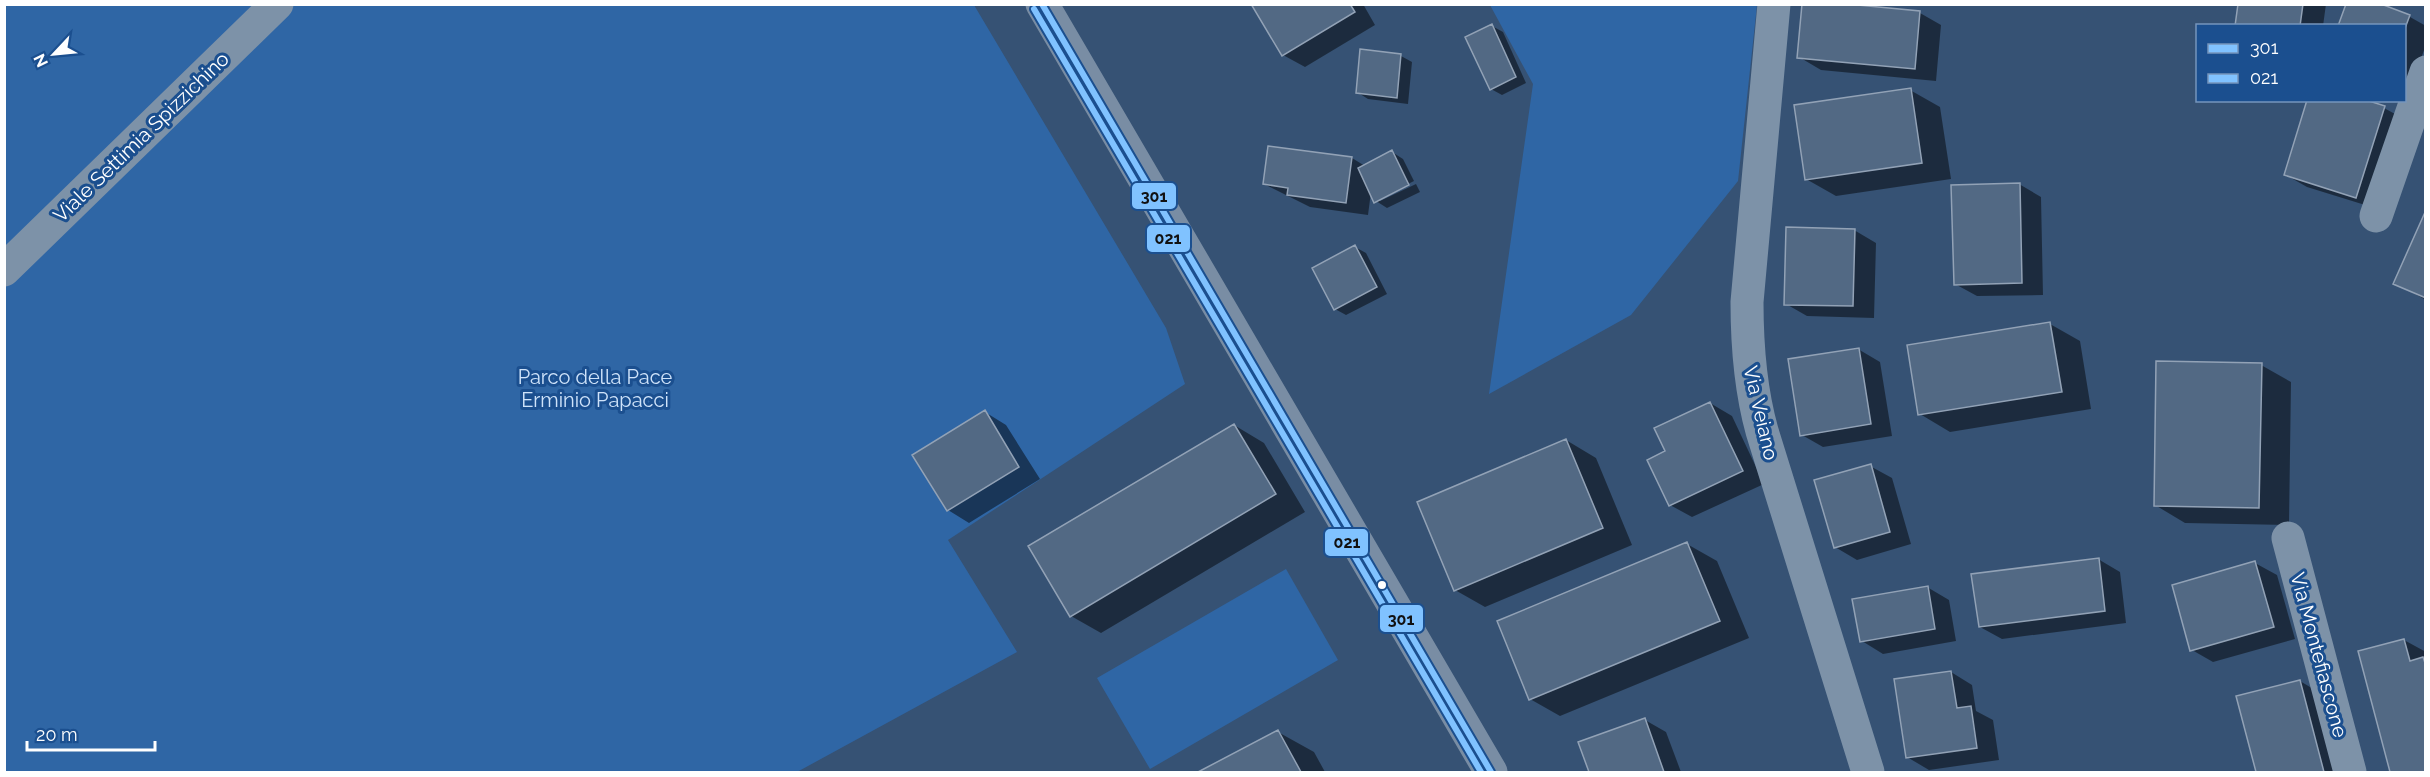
<svg xmlns="http://www.w3.org/2000/svg" width="2430" height="777" font-family="Raleway,sans-serif">
	<style>
		.green { fill: #2f66a5 }
		.shadow { fill: #0007 }
		.building { fill: #526984; stroke: #92a2b6; stroke-width: 1.5 }
		.lines { fill: none; stroke-linecap: round; stroke-linejoin: round }
		.street { stroke: #7d92a8; stroke-width: 33 }
		.secondary { stroke: #798da4; stroke-width: 33 }
		.bus-1-casing { stroke: #1b4f8f; stroke-width: 10 }
		.bus-2-casing { stroke: #1b4f8f; stroke-width: 10 }
		.bus-1 { stroke: #80c2ff; stroke-width: 6 }
		.bus-2 { stroke: #80c2ff; stroke-width: 6 }
		.bus-dot { fill: #fff; stroke: #1b4f8f; stroke-width: 2 }
		.labels { text-anchor: middle; dominant-baseline: central; stroke-width: 6; stroke-linejoin: round; paint-order: stroke }
		.street-label { font-size: 20px; fill: #fff; stroke: #1b4f8f }
		.park-label { font-size: 20px; fill: #cfe3fa; stroke: #1b4f8f }
		.line-badge { stroke: #1b4f8f; stroke-width: 2 }
		.pale-badge-label { font-size: 16px; text-anchor: middle; font-weight: bold; fill: #111 }
	</style>
	<rect width="100%" height="100%" fill="#365274"/>
	<path class="green" d="M5,5H974L1166,328L1185,384L948,540L1017,652L797,772H5Z
		M1490,5H1757L1738,181L1631,315L1489,394L1533,84Z
		M1286,569L1338,660L1150,769L1097,678Z"/>
	<path class="shadow" d="M1252,4H1363L1375,25L1305,67L1283,55Z
		M2078,4H2112V6Z
		M2240,4H2326L2323,26H2237Z
		M2377,4L2410,17L2426,26V45L2406,98L2404,97V26Z
		M1920,13L1941,25L1936,81L1821,70L1799,57Z
		M1492,26L1503,32L1526,83L1502,95L1491,89Z
		M1401,56L1412,62L1408,104L1368,99L1357,92Z
		M1910,90L1940,107L1951,179L1836,196L1806,179Z
		M2384,108L2406,120L2378,209L2307,187L2286,175Z
		M1392,152L1403,159L1414,181L1380,198V201L1416,184L1420,192L1387,208L1376,201L1371,192L1368,215L1310,207L1264,184L1352,158L1365,166Z
		M2019,184L2041,197L2043,295L1977,296L1955,284Z
		M2426,214V300L2395,283Z
		M1854,230L1876,243L1874,318L1807,316L1786,304Z
		M1355,247L1366,253L1387,294L1346,315L1335,309Z
		M2050,324L2080,341L2091,409L1950,432L1920,414Z
		M1858,349L1880,362L1892,436L1823,447L1802,435Z
		M2261,365L2291,382L2289,525L2185,523L2155,505Z
		M1710,403L1732,416L1764,484L1692,517L1670,505L1667,452Z
		M985,412L1006,425L1040,479L969,523L948,510Z
		M1234,425L1264,443L1305,512L1101,633L1071,616Z
		M1566,440L1596,458L1632,545L1485,607L1455,590Z
		M1870,466L1892,478L1911,544L1857,560L1835,547Z
		M1687,544L1717,561L1749,638L1560,716L1530,699Z
		M2098,559L2120,572L2126,623L2002,639L1980,627Z
		M2255,563L2277,575L2295,639L2213,662L2192,650Z
		M1927,587L1949,600L1956,641L1883,654L1862,641Z
		M2404,640L2426,652V772H2392L2360,652Z
		M1951,672L1972,685L1976,711L1993,720L1999,760L1929,770L1907,757Z
		M2300,681L2330,699L2349,772H2258L2238,697Z
		M1645,720L1666,732L1681,772H1590L1580,743Z
		M1278,732L1314,752L1325,772H1201Z"/>
	<path class="building" d="M1251,4H1350L1355,12L1282,56Z
		M1802,4H1847L1920,11L1915,69L1797,58Z
		M2238,4H2303L2300,26H2235Z
		M2346,4H2381L2410,15L2404,31V26H2338Z
		M1492,24L1516,77L1490,90L1465,37Z
		M1360,49L1401,54L1397,98L1356,93Z
		M1911,88L1922,163L1805,180L1794,105Z
		M2307,100H2366L2385,106L2356,198L2284,175Z
		M1268,146L1352,157L1346,203L1287,195L1288,188L1263,184Z
		M1392,150L1409,185L1374,203L1358,168Z
		M2020,183L2022,283L1954,285L1951,185Z
		M2426,210V298L2393,284Z
		M1786,227L1855,229L1853,306L1784,305Z
		M1355,245L1377,287L1334,310L1312,268Z
		M2050,322L2062,392L1918,415L1907,345Z
		M1859,348L1871,424L1800,436L1788,359Z
		M2156,361L2262,363L2259,508L2154,506Z
		M1710,402L1743,471L1669,506L1647,460L1665,451L1654,428Z
		M985,410L1019,467L947,511L912,455Z
		M1234,424L1276,494L1070,617L1028,546Z
		M1566,439L1603,528L1454,591L1417,502Z
		M1871,464L1890,532L1834,548L1814,480Z
		M1687,542L1720,621L1529,700L1497,621Z
		M2099,558L2105,611L1979,627L1971,574Z
		M2255,561L2274,627L2190,651L2172,585Z
		M1928,586L1935,629L1860,642L1852,599Z
		M2404,639L2410,661L2423,657L2426,666V772H2390L2358,651Z
		M1951,671L1957,708L1971,706L1977,748L1906,758L1894,679Z
		M2300,680L2324,772H2256L2236,696Z
		M1645,718L1664,772H1589L1578,742Z
		M1278,730L1301,772H1198Z"/>
	<g class="lines">
		<path class="street" d="M1774,4L1747,302C1747,346 1750,388 1762,431L1868,772
			M2376,216L2426,72
			M4,270L277,4
			M2288,538L2350,772"/>
		<path class="secondary" d="M1042,4L1491,772"/>
		<defs>
			<path id="bus-1" d="M1042,4L1491,772"/>
			<path id="bus-2" d="M1034,9L1481,772"/>
		</defs>
		<use href="#bus-1" class="bus-1-casing"/>
		<use href="#bus-2" class="bus-2-casing"/>
		<use href="#bus-1" class="bus-1"/>
		<use href="#bus-2" class="bus-2"/>
	</g>
	<circle class="bus-dot" cx="1382" cy="585" r="5"/>
	<g class="labels">
		<g class="street-label">
			<text transform="translate(141 137) rotate(-44)">Viale Settimia Spizzichino</text>
			<text transform="translate(1761 413) rotate(77)">Via Veiano</text>
			<text transform="translate(2319 655) rotate(75)">Via Montefiascone</text>
		</g>
		<g class="park-label">
			<text x="595" y="377">Parco della Pace<tspan x="595" dy="23">Erminio Papacci</tspan></text>
		</g>
	</g>
	<g class="line-badge">
		<rect x="1131" y="182" width="46" height="28" rx="6" fill="#80c2ff"/>
		<rect x="1146" y="224" width="45" height="29" rx="6" fill="#80c2ff"/>
		<rect x="1324" y="528" width="45" height="29" rx="6" fill="#80c2ff"/>
		<rect x="1379" y="604" width="45" height="29" rx="6" fill="#80c2ff"/>
	</g>
	<g class="pale-badge-label">
		<text x="1154" y="202">301</text>
		<text x="1168" y="244">021</text>
		<text x="1347" y="548">021</text>
		<text x="1401" y="625">301</text>
	</g>
	<rect width="2430" height="777" fill="none" stroke="#ffffff" stroke-width="12"/>
	<rect x="2196" y="24" width="210" height="78" fill="#1b4f8f" stroke="#7695bc" stroke-width="1.5"/>
	<rect x="2208" y="44" width="30" height="9" fill="#80c2ff" stroke="#7695bc" stroke-width="1.5"/>
	<text x="2250" y="54" font-size="18" fill="#ffffff">301</text>
	<rect x="2208" y="74" width="30" height="9" fill="#80c2ff" stroke="#7695bc" stroke-width="1.5"/>
	<text x="2250" y="84" font-size="18" fill="#ffffff">021</text>
	<g transform="translate(54 54) rotate(244)" stroke="#1b4f8f" stroke-width="4.5" paint-order="stroke">
	<path d="M0-4.5L10 22L0 15L-10 22Z" fill="#ffffff"/>
	<text y="-9" font-size="16" font-weight="bold" text-anchor="middle" fill="#ffffff">N</text>
	</g>
	<path d="M27 741v9h128v-9" fill="none" stroke="#ffffff" stroke-width="3"/>
	<text x="36" y="741" font-size="18" fill="#ffffff" stroke="#1b4f8f" stroke-width="4.5" paint-order="stroke">20 m</text>
</svg>
